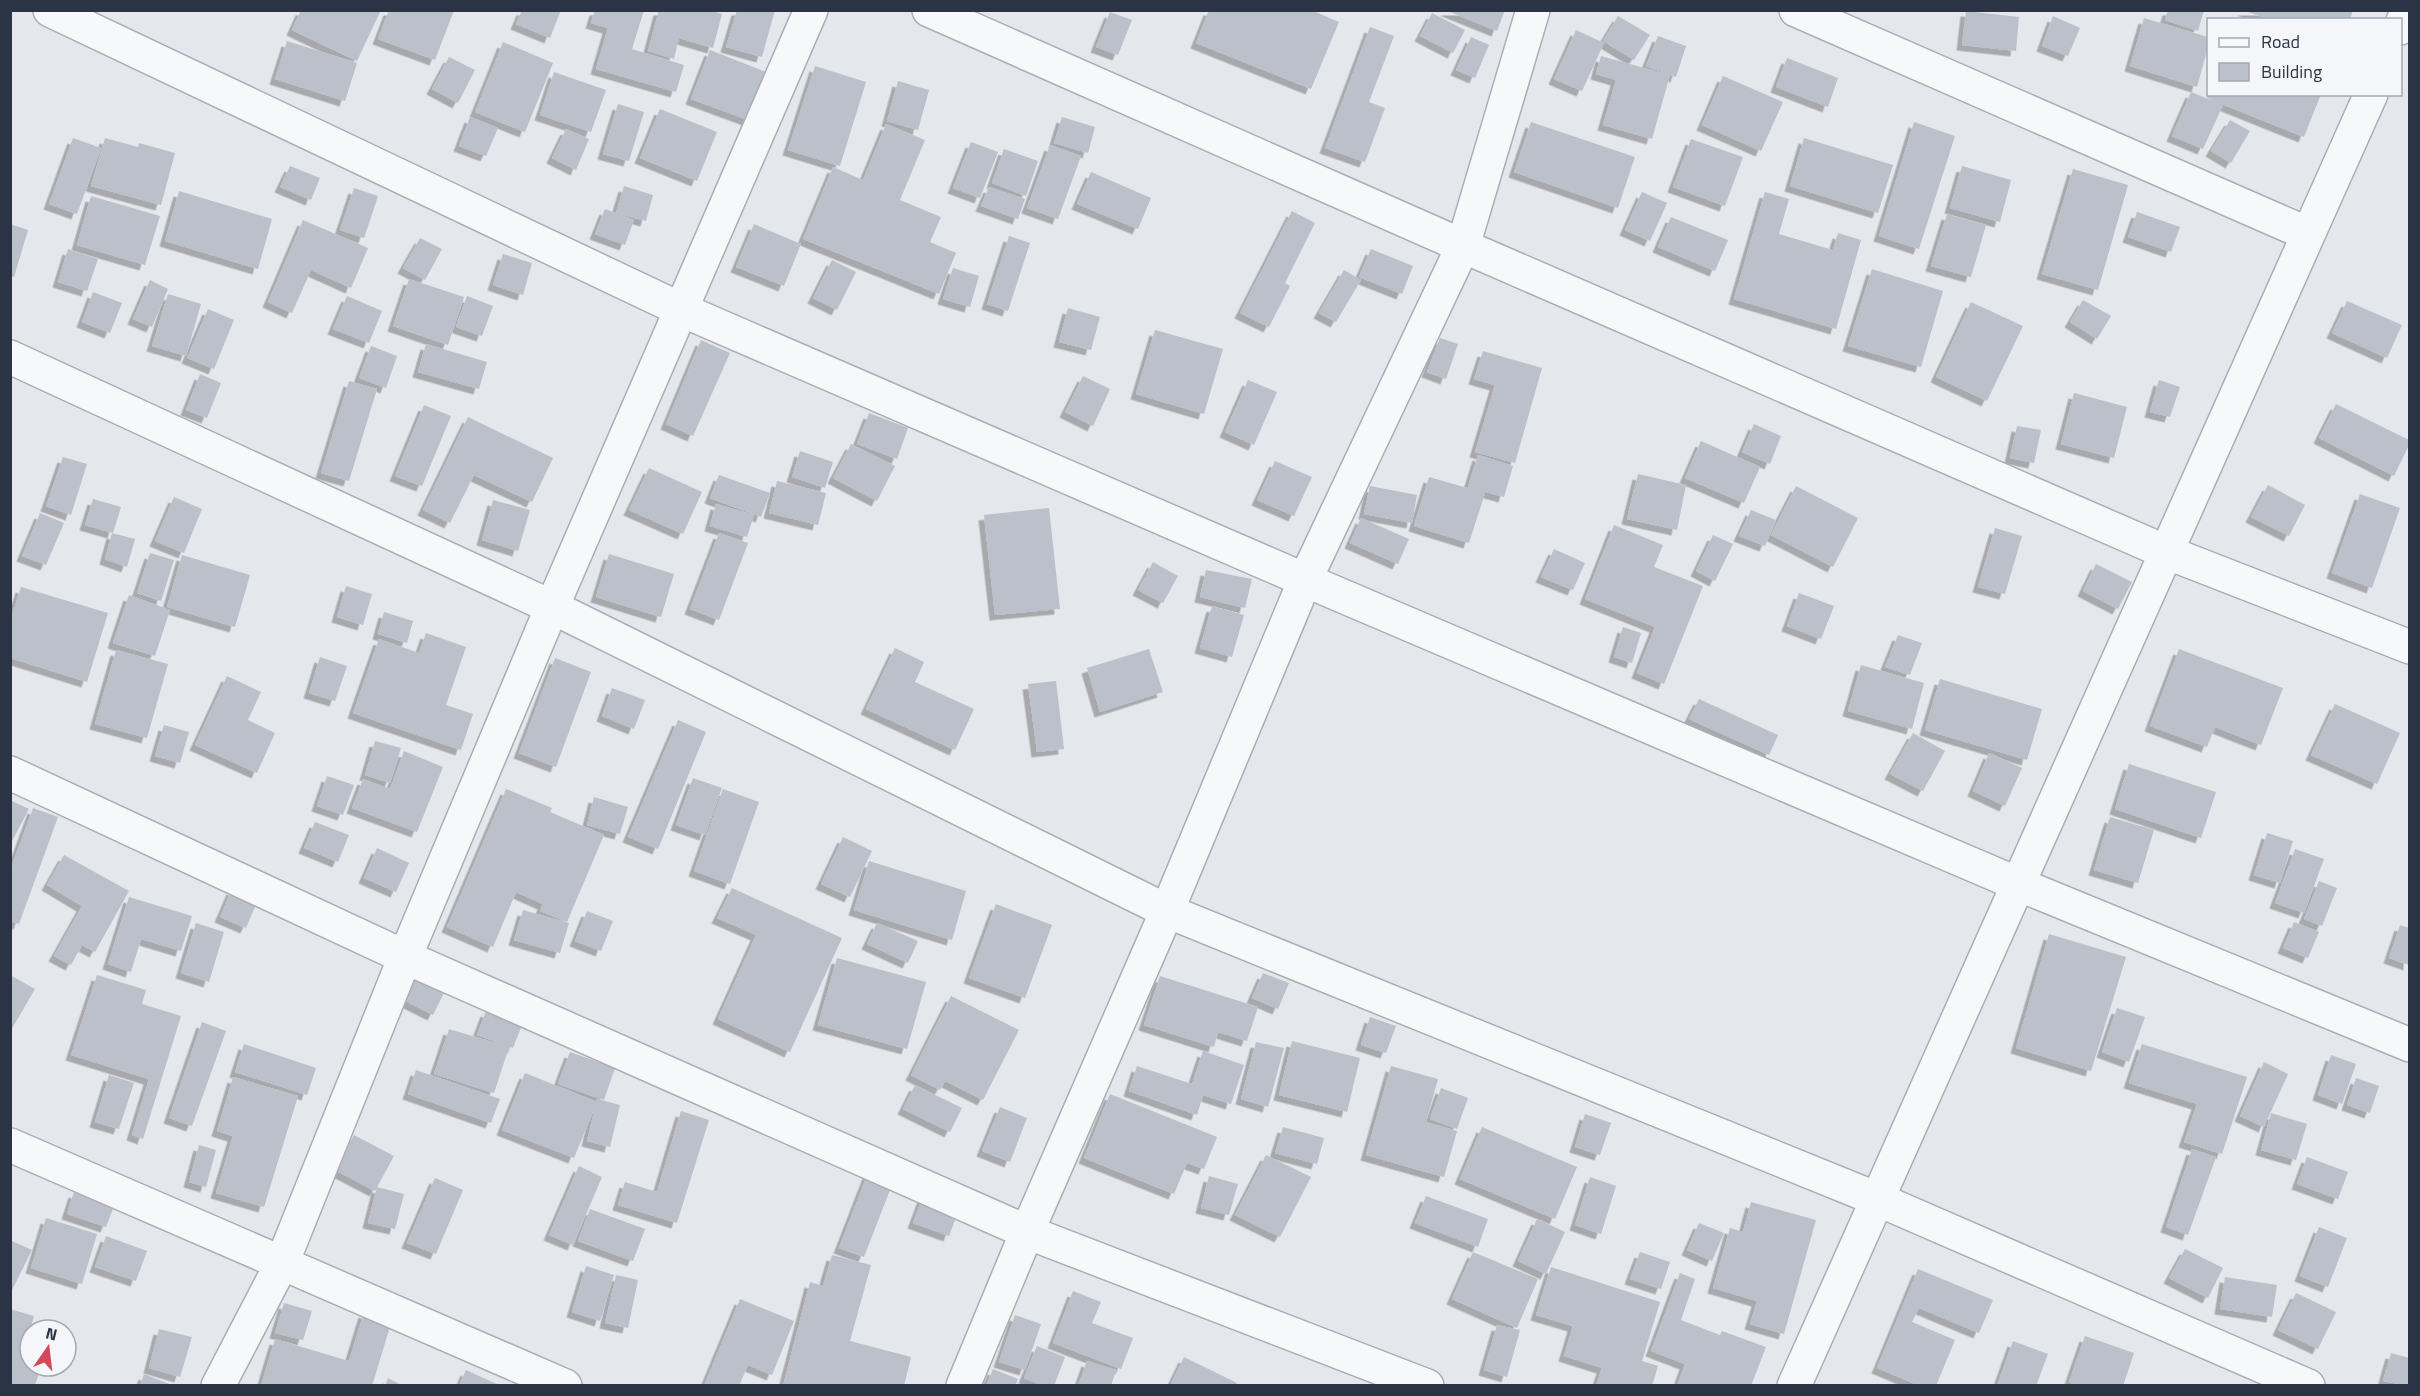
<svg xmlns="http://www.w3.org/2000/svg" width="2420" height="1396" font-family="'Titillium Web',sans-serif">
	<style>
		.building { fill: #bbc0ca; filter: url(#shadow) }
		.lines { fill: none; stroke-linecap: round; stroke-linejoin: round }
		.minor-casing { stroke: #a9aeb7; stroke-width: 36 }
		.minor { stroke: #f7f8fa; stroke-width: 33 }
	</style>
	<defs>
		<filter id="shadow"><feDropShadow dx="-5.5" dy="5.5" stdDeviation="0" flood-color="#0004"/></filter>
	</defs>
	<rect width="100%" height="100%" fill="#e4e7ec"/>
	<path class="building" d="M301,10H381L357,61L292,30Z
		M389,10H454L435,60L378,39Z
		M522,10H561L550,38L516,24Z
		M595,10H644L632,49L684,65L676,92L596,69L608,28L591,23Z
		M659,10H709L722,14L713,48L679,38L674,59L648,51Z
		M737,10H775L762,57L726,47Z
		M1209,10H1311L1339,22L1311,89L1196,43Z
		M1445,10H1505L1497,31Z
		M2168,10H2204L2198,31L2165,20Z
		M2242,10H2353L2350,20H2271Z
		M1966,11L2019,17L2016,51L1962,45Z
		M1110,12L1132,20L1118,55L1096,47Z
		M1432,13L1465,30L1453,53L1420,36Z
		M1618,16L1650,35L1634,60L1603,41Z
		M2053,16L2080,28L2068,56L2042,46Z
		M2144,18L2208,37V47L2197,87L2130,66Z
		M1370,27L1394,36L1369,102L1385,108L1365,162L1325,148Z
		M1576,30L1604,43L1582,91L1554,79Z
		M1658,36L1686,46L1676,77L1646,66Z
		M1471,37L1489,45L1475,78L1456,70Z
		M287,41L357,63L345,101L275,79Z
		M503,42L553,63L525,132L475,112Z
		M710,50L766,72L748,120L691,99Z
		M1601,56L1670,75L1652,139L1603,125L1616,80L1596,74Z
		M449,57L475,70L458,103L432,89Z
		M1787,58L1838,78L1828,107L1776,87Z
		M815,66L866,82L840,166L788,150Z
		M554,72L606,90L591,132L540,115Z
		M1723,76L1783,102L1761,151L1702,125Z
		M898,81L929,90L918,130L887,121Z
		M2191,92L2223,105L2203,149L2172,136Z
		M2209,94H2321L2304,137L2207,98Z
		M618,104L644,112L629,161L603,154Z
		M660,109L717,132L697,181L640,158Z
		M470,117L498,128L486,156L459,146Z
		M1062,117L1095,127L1088,153L1054,143Z
		M2230,120L2250,131L2231,163L2211,151Z
		M1531,122L1635,157L1618,208L1514,172Z
		M1914,122L1955,136L1919,249L1879,236Z
		M886,124L925,140L900,200L941,217L930,242L956,253L939,294L803,239L833,167L863,180Z
		M566,129L589,139L576,170L552,158Z
		M73,138L101,148L77,214L49,204Z
		M105,138L138,147L139,143L175,153L161,205L91,186Z
		M1804,138L1893,165L1878,213L1790,186Z
		M1691,139L1743,157L1725,206L1673,187Z
		M971,142L998,152L980,198L953,188Z
		M1050,145L1081,156L1058,219L1027,208Z
		M1004,149L1038,161L1026,196L992,183Z
		M290,166L320,178L311,200L280,187Z
		M1962,166L2011,180L2000,222L1950,208Z
		M2073,169L2128,185L2098,290L2042,274Z
		M1091,172L1151,198L1138,229L1077,204Z
		M624,186L653,195L646,221L616,213Z
		M989,187L1025,199L1018,219L981,206Z
		M354,188L378,196L364,238L340,230Z
		M179,191L272,219L258,269L165,241Z
		M1642,192L1667,203L1650,241L1625,230Z
		M1765,192L1789,199L1779,234L1833,250L1838,233L1861,240L1836,329L1734,299Z
		M91,196L160,216L145,265L77,245Z
		M605,209L634,220L625,245L595,234Z
		M1292,211L1315,223L1285,283L1290,286L1269,327L1240,313Z
		M2137,212L2180,227L2171,252L2128,237Z
		M1947,214L1986,225L1971,277L1931,266Z
		M1671,217L1728,240L1715,271L1658,247Z
		M303,220L368,248L351,288L311,270L292,313L268,302Z
		M10,224L28,230L14,277L10,276Z
		M754,224L801,244L784,286L736,267Z
		M1009,236L1030,243L1008,311L987,304Z
		M420,238L442,249L425,280L403,268Z
		M68,249L98,259L87,291L58,282Z
		M1371,249L1413,266L1402,294L1359,277Z
		M503,254L532,263L523,295L493,285Z
		M832,260L856,272L837,310L813,298Z
		M953,268L979,276L970,307L943,299Z
		M1872,269L1943,291L1921,367L1848,346Z
		M1344,270L1361,280L1336,322L1319,313Z
		M409,279L464,297L448,345L393,326Z
		M150,280L168,289L152,327L133,319Z
		M93,292L122,303L110,333L82,322Z
		M168,294L201,304L186,356L152,346Z
		M347,296L382,311L369,343L333,329Z
		M467,296L493,306L482,336L456,327Z
		M2083,300L2111,316L2097,339L2070,322Z
		M2347,301L2402,325L2387,358L2332,333Z
		M1971,302L2023,326L1987,401L1936,377Z
		M1068,308L1100,317L1091,350L1059,342Z
		M208,309L234,320L214,369L187,358Z
		M1155,330L1223,349L1204,414L1136,394Z
		M1440,338L1458,344L1446,379L1427,372Z
		M701,340L730,353L693,436L666,424Z
		M426,344L487,362L479,389L418,372Z
		M371,346L397,356L386,388L359,378Z
		M1483,351L1542,368L1515,463L1475,452L1495,385L1474,379Z
		M200,374L221,383L207,418L186,410Z
		M1083,376L1110,389L1093,426L1065,412Z
		M1248,380L1277,392L1254,445L1225,432Z
		M2159,380L2180,387L2170,417L2150,412Z
		M349,381L377,389L349,481L321,473Z
		M2074,393L2127,407L2114,458L2061,444Z
		M2336,404L2409,440V445L2394,476L2319,438Z
		M424,405L451,416L422,486L395,476Z
		M869,413L908,428L897,459L857,444Z
		M468,417L553,458L532,502L474,475L450,523L423,510Z
		M1754,424L1781,436L1770,464L1742,452Z
		M2017,426L2041,430L2034,463L2010,458Z
		M1701,441L1760,467L1744,503L1685,478Z
		M851,444L895,466L877,501L833,478Z
		M800,451L833,462L825,488L792,477Z
		M1478,455L1513,466L1504,497L1468,487Z
		M63,457L87,464L71,515L46,506Z
		M1275,461L1312,477L1294,516L1257,500Z
		M649,468L702,492L683,534L629,510Z
		M1638,474L1686,485L1677,530L1627,519Z
		M719,475L770,493L761,517L710,498Z
		M1429,477L1485,493L1469,543L1414,526Z
		M777,481L826,493L818,525L769,513Z
		M2268,485L2305,505L2289,536L2251,517Z
		M1370,486L1417,495L1412,523L1364,514Z
		M1796,486L1858,518L1833,567L1771,535Z
		M2360,494L2400,508L2372,588L2332,573Z
		M174,497L202,509L184,553L155,541Z
		M93,499L121,507L113,533L85,525Z
		M493,500L530,510L518,551L482,540Z
		M716,504L754,515L747,537L710,526Z
		M1049,508L1060,609L995,615L984,515Z
		M1751,510L1776,520L1765,546L1739,536Z
		M40,513L64,523L46,565L22,556Z
		M1361,518L1409,539L1398,564L1350,543Z
		M1614,525L1663,545L1654,567L1703,586L1664,684L1637,673L1655,627L1585,599Z
		M1995,528L2022,536L2005,594L1978,587Z
		M112,533L135,539L127,567L105,559Z
		M719,533L748,543L719,620L690,609Z
		M1713,535L1733,544L1715,581L1696,571Z
		M1554,549L1585,563L1573,590L1541,577Z
		M150,553L174,560L161,601L137,593Z
		M609,554L674,574L661,617L596,597Z
		M182,555L250,575L235,627L167,607Z
		M1153,562L1178,576L1163,603L1138,590Z
		M2096,564L2132,582L2118,609L2083,591Z
		M1206,570L1252,579L1245,608L1200,597Z
		M346,586L372,594L363,625L337,617Z
		M21,587L108,613L87,682L10,658V622Z
		M1799,593L1834,606L1821,639L1787,626Z
		M129,595L170,610L155,656L113,643Z
		M1212,606L1244,615L1232,657L1200,648Z
		M384,612L413,621L407,643L378,634Z
		M1623,627L1641,633L1632,663L1614,657Z
		M426,633L466,647L446,705L473,714L461,750L353,713L379,639L419,653Z
		M1898,635L1922,643L1910,675L1885,667Z
		M895,648L924,662L915,682L974,709L955,750L866,709Z
		M1149,649L1163,692L1100,712L1087,668Z
		M2179,649L2283,688L2261,745L2215,727L2207,747L2150,726Z
		M116,650L168,664L147,738L95,724Z
		M320,657L347,666L335,701L309,693Z
		M555,658L591,672L556,767L519,753Z
		M1861,665L1924,683L1912,729L1848,711Z
		M227,676L261,692L248,720L275,733L257,773L195,745Z
		M1940,679L2042,709L2027,760L1925,730Z
		M1056,681L1064,749L1037,752L1028,684Z
		M612,688L645,700L634,729L602,716Z
		M1699,699L1778,735L1769,755L1689,719Z
		M2335,704L2400,733L2377,784L2311,755Z
		M678,720L706,732L658,849L628,837Z
		M164,725L189,732L180,763L155,756Z
		M1913,733L1945,751L1923,791L1890,774Z
		M375,741L401,748L390,783L365,775Z
		M404,751L443,767L417,832L352,808L363,779L390,789Z
		M1989,753L2022,768L2005,806L1973,791Z
		M2129,764L2216,792L2201,838L2115,809Z
		M327,776L354,785L343,815L317,806Z
		M693,778L722,788L705,835L676,825Z
		M506,789L552,808L550,812L604,835L567,922L540,911L543,904L516,892L493,947L447,927Z
		M723,789L759,802L730,884L694,871Z
		M594,797L628,807L620,834L587,825Z
		M10,800L29,809L10,845Z
		M33,808L58,817L19,924L10,921V871Z
		M2110,817L2154,830L2138,883L2094,870Z
		M315,822L349,835L338,862L304,848Z
		M2267,833L2293,841L2280,883L2254,875Z
		M843,837L872,851L850,897L821,884Z
		M377,848L409,863L396,892L364,878Z
		M2295,849L2324,859L2304,913L2275,903Z
		M64,855L129,891L95,952L82,945L71,965L54,956L82,906L47,885Z
		M869,861L966,891L952,940L854,910Z
		M2319,881L2337,888L2322,926L2304,919Z
		M732,888L842,938L790,1052L718,1019L756,935L717,918Z
		M232,889L258,900L246,928L220,917Z
		M129,897L192,916L181,951L141,939L131,972L108,964Z
		M996,904L1052,925L1025,998L969,978Z
		M523,910L569,923L560,953L514,940Z
		M587,911L613,921L601,951L575,941Z
		M2294,922L2319,932L2308,958L2283,948Z
		M196,923L224,932L209,982L181,973Z
		M877,923L918,941L908,963L867,944Z
		M2400,925L2409,928V965L2389,958Z
		M2049,934L2126,957L2091,1071L2016,1048Z
		M837,958L926,982L907,1049L818,1025Z
		M407,964L448,985L433,1015L391,994Z
		M1263,973L1289,983L1278,1009L1252,998Z
		M10,975L35,989L10,1032Z
		M97,975L146,990L142,1004L181,1016L143,1139L132,1135L149,1079L71,1055Z
		M1160,976L1258,1007L1247,1041L1218,1032L1214,1047L1144,1025Z
		M951,996L1019,1030L983,1100L945,1081L940,1090L911,1075Z
		M2117,1008L2145,1017L2129,1062L2102,1052Z
		M486,1011L522,1025L513,1048L477,1035Z
		M1370,1017L1396,1026L1386,1053L1361,1045Z
		M202,1022L226,1031L192,1126L169,1118Z
		M449,1029L509,1047L494,1093L434,1074Z
		M1292,1041L1360,1058L1347,1112L1279,1095Z
		M1256,1042L1284,1048L1268,1107L1241,1099Z
		M244,1044L316,1068L307,1095L235,1072Z
		M2142,1044L2247,1077L2222,1154L2184,1142L2197,1104L2129,1083Z
		M1203,1051L1244,1065L1231,1104L1203,1095L1197,1115L1129,1091L1137,1066L1192,1084Z
		M570,1052L615,1068L604,1100L558,1084Z
		M2331,1055L2356,1064L2342,1104L2318,1095Z
		M2264,1062L2288,1074L2264,1127L2240,1116Z
		M1391,1066L1438,1079L1426,1122L1457,1131L1444,1177L1366,1155Z
		M416,1070L500,1099L491,1123L408,1094Z
		M525,1073L597,1102L574,1158L502,1130Z
		M109,1075L134,1083L119,1129L95,1122Z
		M233,1077L298,1096L264,1207L216,1193L233,1136L217,1131Z
		M2356,1078L2379,1086L2370,1113L2347,1105Z
		M915,1085L962,1108L950,1132L903,1109Z
		M1441,1088L1468,1098L1457,1129L1430,1119Z
		M1110,1094L1217,1137L1204,1169L1187,1163L1174,1194L1084,1158Z
		M597,1099L620,1105L610,1147L587,1141Z
		M1000,1107L1027,1118L1010,1162L982,1151Z
		M681,1111L709,1120L677,1223L618,1205L625,1182L657,1192Z
		M2271,1113L2307,1124L2296,1160L2261,1150Z
		M1585,1114L1611,1123L1600,1155L1575,1147Z
		M1283,1127L1324,1138L1317,1164L1275,1153Z
		M1482,1127L1577,1167L1555,1219L1460,1179Z
		M354,1135L394,1156L375,1191L335,1170Z
		M199,1145L216,1150L206,1187L189,1182Z
		M2192,1149L2216,1157L2188,1235L2166,1227Z
		M1266,1155L1311,1177L1280,1237L1235,1215Z
		M2307,1157L2348,1172L2338,1199L2297,1184Z
		M579,1166L602,1177L573,1245L549,1235Z
		M868,1173L893,1182L864,1257L839,1248Z
		M1209,1176L1238,1184L1229,1215L1201,1208Z
		M1590,1177L1616,1186L1601,1234L1575,1225Z
		M435,1178L463,1190L436,1254L407,1243Z
		M377,1187L404,1194L395,1229L368,1223Z
		M925,1191L961,1204L949,1236L913,1223Z
		M74,1192L114,1206L106,1227L67,1214Z
		M1426,1196L1488,1219L1478,1247L1415,1223Z
		M1751,1202L1816,1220L1784,1334L1750,1324L1757,1301L1713,1288L1730,1228L1743,1232Z
		M590,1209L645,1229L633,1261L578,1241Z
		M46,1218L97,1234L82,1284L31,1268Z
		M1537,1219L1565,1232L1546,1274L1518,1261Z
		M1699,1223L1724,1233L1712,1261L1687,1250Z
		M2319,1227L2347,1238L2328,1287L2300,1276Z
		M106,1236L147,1251L136,1281L95,1267Z
		M10,1240L32,1250L10,1294Z
		M2185,1249L2223,1268L2208,1298L2169,1278Z
		M1473,1252L1538,1279L1517,1328L1452,1299Z
		M1640,1252L1670,1262L1661,1289L1630,1279Z
		M832,1255L871,1265L850,1341L911,1357L904,1386H783L810,1282L823,1286Z
		M586,1266L614,1275L600,1321L572,1312Z
		M1551,1267L1660,1302L1642,1361L1658,1366L1652,1386H1596L1602,1368L1564,1356L1573,1326L1536,1315Z
		M1918,1269L1993,1300L1979,1333L1919,1308L1912,1322L1955,1340L1936,1386H1920L1877,1368Z
		M1680,1273L1695,1279L1681,1320L1720,1335L1722,1331L1766,1347L1751,1386H1677L1685,1364L1651,1351Z
		M616,1275L638,1280L628,1328L605,1323Z
		M2225,1277L2277,1285L2272,1317L2220,1309Z
		M1073,1291L1101,1302L1092,1323L1133,1338L1121,1369L1053,1343Z
		M2296,1293L2336,1312L2318,1349L2278,1330Z
		M740,1299L794,1321L772,1375L748,1365L739,1386H704Z
		M284,1303L312,1311L303,1340L275,1333Z
		M10,1309L34,1316L25,1348L30,1349V1366H41L35,1386H10Z
		M364,1312L392,1320L372,1386H261L275,1339L349,1361Z
		M1015,1315L1041,1324L1025,1370L999,1362Z
		M1497,1325L1520,1330L1507,1377L1484,1370Z
		M159,1329L192,1337L180,1377L149,1368Z
		M2085,1336L2134,1353L2123,1386H2077L2069,1382Z
		M2013,1341L2048,1354L2036,1386H1997Z
		M1037,1346L1065,1357L1054,1386H1044L1024,1378Z
		M2391,1353L2409,1358V1386L2383,1381Z
		M1184,1357L1237,1383L1235,1386H1170Z
		M1087,1361L1116,1370L1111,1386H1078Z
		M993,1369L1018,1379L1015,1386H986Z
		M466,1370L501,1386H459Z
		M144,1374L169,1384L168,1386H140Z
		M388,1378L403,1386H385Z"/>
	<g class="lines">
		<defs>
			<path id="minor" d="M50,10L682,310L1305,580L2018,884L2410,1045
				M929,10L1463,246L2166,552L2410,647
				M1796,10L2308,234
				M2400,28L2408,10
				M10,357L552,607L1167,911L1877,1199L2308,1386
				M10,773L405,957L1027,1232L1427,1386
				M10,1145L565,1386
				M218,1386L282,1263L405,957L552,607L811,10
				M963,1386L1027,1232L1167,911L1305,580L1463,246L1533,10
				M1794,1386L2371,94"/>
		</defs>
		<use href="#minor" class="minor-casing"/>
		<use href="#minor" class="minor"/>
	</g>
	<rect width="2420" height="1396" fill="none" stroke="#2b3445" stroke-width="24"/>
	<rect x="2207" y="18" width="195" height="78" fill="#f4f6f9" stroke="#a4a8b1" stroke-width="1.5"/>
	<rect x="2219" y="38" width="30" height="9" fill="#f7f8fa" stroke="#a4a8b1" stroke-width="1.5"/>
	<text x="2261" y="48" font-size="18" fill="#2b3445">Road</text>
	<rect x="2219" y="63" width="30" height="18" fill="#bbc0ca" stroke="#a4a8b1" stroke-width="1.5"/>
	<text x="2261" y="78" font-size="18" fill="#2b3445">Building</text>
	<g transform="translate(48 1348) rotate(14)"><circle r="28" fill="#f4f6f9" stroke="#a4a8b1" stroke-width="1.5"/>
	<path d="M0-4.5L10 22L0 15L-10 22Z" fill="#d1495b"/>
	<text y="-9" font-size="16" font-weight="bold" text-anchor="middle" fill="#2b3445">N</text>
	</g>
</svg>
